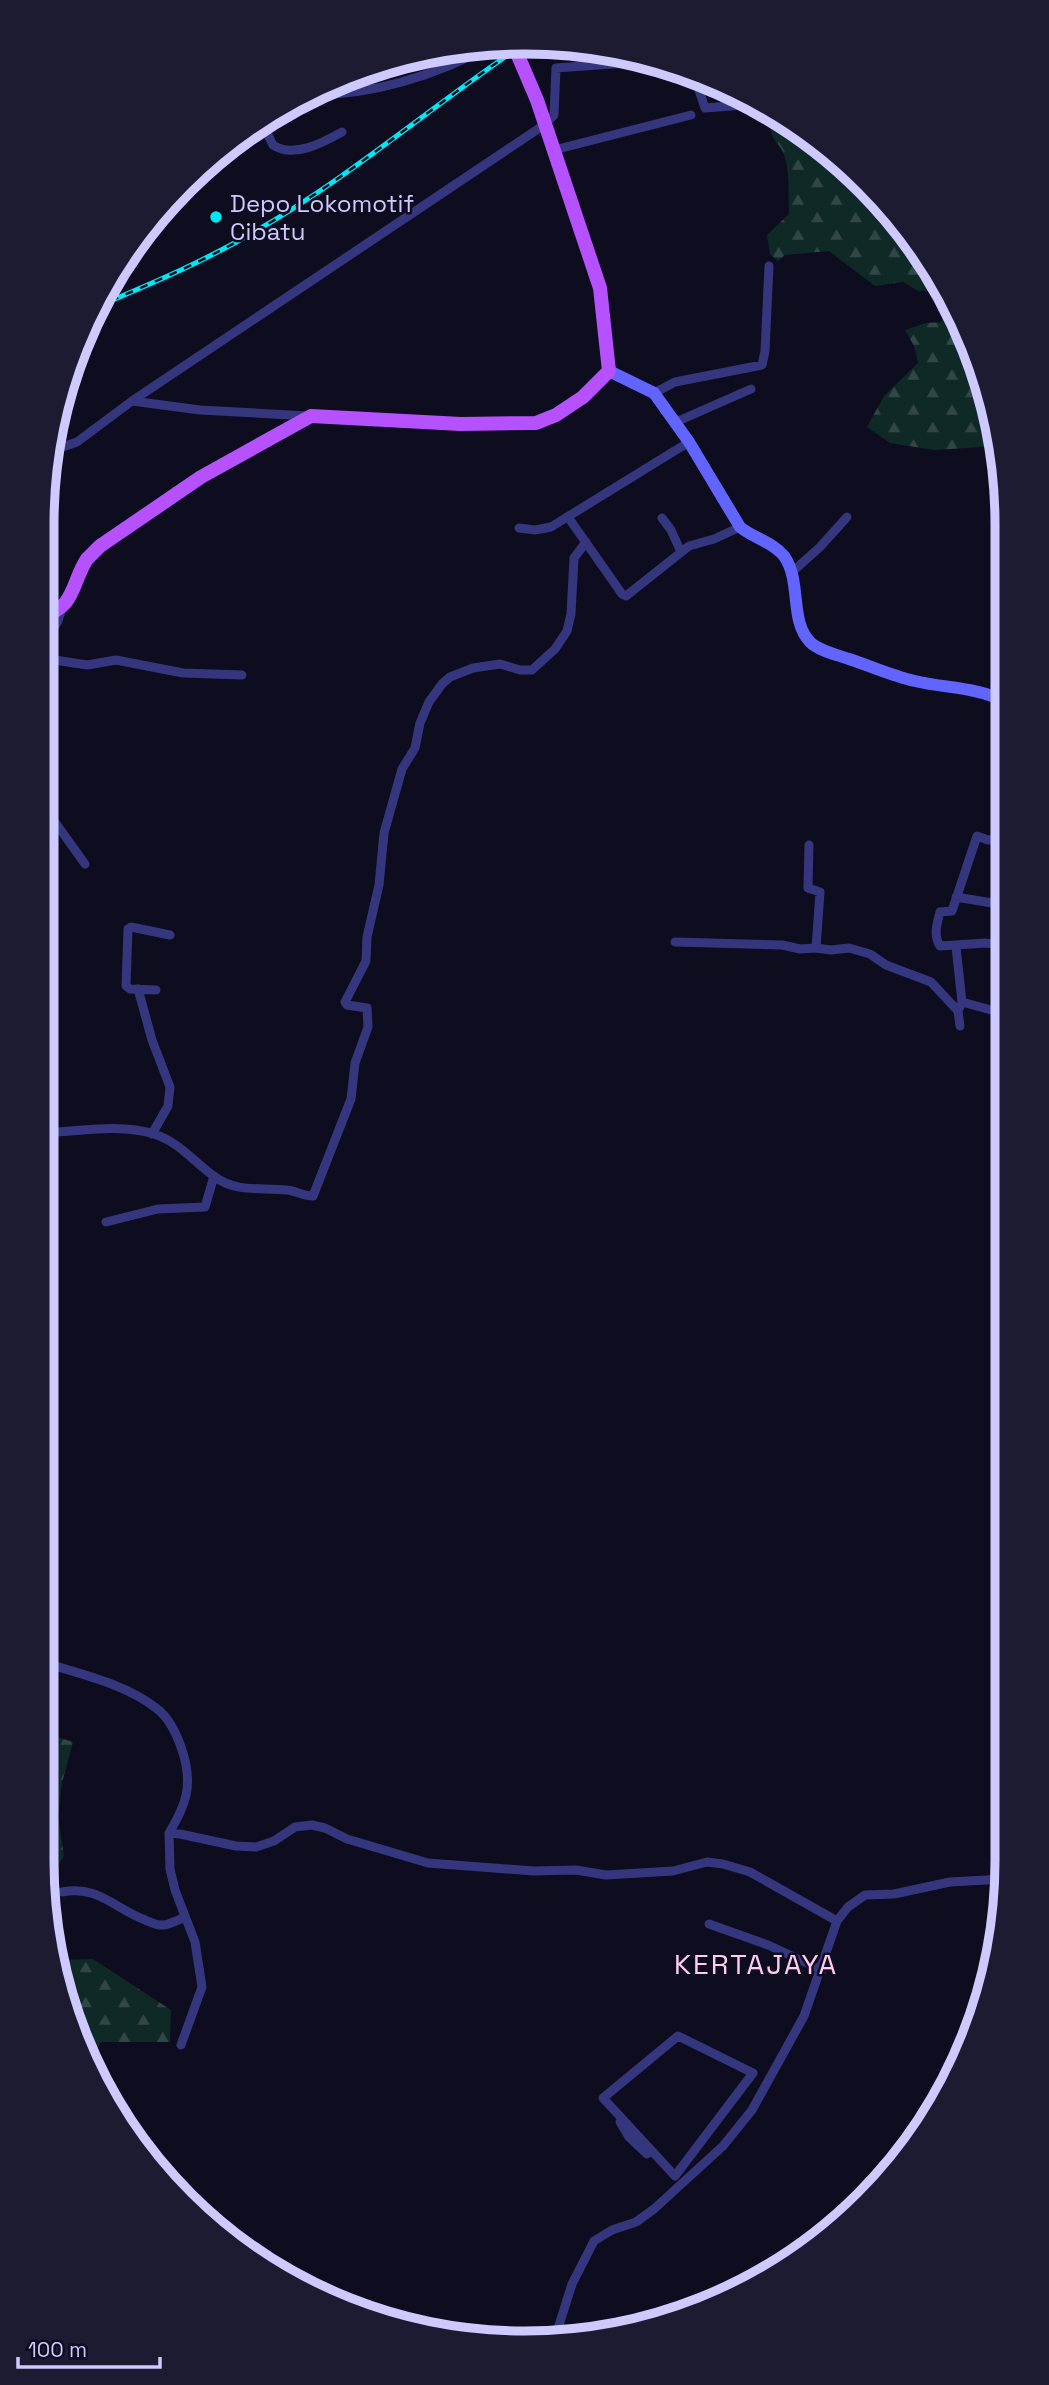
<svg xmlns="http://www.w3.org/2000/svg" width="1049" height="2385" font-family="'Space Grotesk',sans-serif">
	<style>
		.forest { fill: url(#forest-firs) }
		.lines { fill: none; stroke-linecap: round; stroke-linejoin: round }
		.street { stroke: #36367f; stroke-width: 9 }
		.secondary { stroke: #6164ff; stroke-width: 12 }
		.primary { stroke: #b651ff; stroke-width: 14 }
		.rail-casing { stroke: #00e8f5; stroke-width: 5 }
		.rail { stroke: #0e0c1f; stroke-width: 2.5; stroke-dasharray: 8; stroke-linecap: butt }
		.poi-dot { fill: #00e8f5; stroke: #0e0c1f; stroke-width: 2.5 }
		.labels { text-anchor: middle; dominant-baseline: central; stroke-width: 5; stroke-linejoin: round; paint-order: stroke }
		.poi-label { font-size: 24px; fill: #cecaff; stroke: #0e0c1f; text-anchor: start }
		.quarter-label { font-size: 28px; letter-spacing: 2px; fill: #ffccef; stroke: #0e0c1f }
		.rim { fill: none; stroke: #cecaff; stroke-width: 9 }
	</style>
	<defs>
		<pattern id="forest-firs" width="22" height="20" patternUnits="userSpaceOnUse" patternTransform="scale(1.75)"><rect width="22" height="20" fill="#0f2927"/><path d="M5 1l3.5 6h-7zM16 11l3.5 6h-7z" fill="#314747"/></pattern>
	</defs>
	<rect width="100%" height="100%" fill="#0e0c1f"/>
	<path class="forest" d="M774,118L818,141L907,230L941,289L918,291L903,282L875,286L829,251L785,255L778,261L770,254L767,235L789,214C788,196 790,175 785,158C782,142 764,139 774,118Z
		M950,304L970,339L999,446L934,450L890,443L867,427L884,396L918,363L914,346L905,330L926,323L941,322Z
		M42,1732L73,1742L62,1783L58,1816L64,1856L46,1883L42,1860Z
		M93,1959L171,2010L170,2042H101L90,2064L68,2016L58,1960Z"/>
	<g class="lines">
		<path class="street" d="M520,57L538,44
			M694,75L705,108L744,105
			M306,95C372,96 439,74 497,43
			M262,123L273,145C294,159 324,142 342,132
			M554,150L691,115
			M654,393L675,382L762,365L765,351L769,266
			M132,401L200,410L308,416
			M676,422L751,389
			M54,450L77,442L132,401L544,125L554,115L556,68L626,63L639,58
			M568,517L622,594L626,596L689,546L714,539L740,527
			M662,518L671,530L681,552
			M519,528L535,530L551,527L689,442
			M791,573L820,547L847,517
			M42,646L58,621L62,608
			M42,658L87,665L116,660L183,673L242,675
			M42,804L85,864
			M1004,838L988,840L977,836L952,911L940,912C937,924 933,935 940,946L985,943L1004,945
			M809,845L808,886V888L820,892L816,948
			M956,897L1004,905
			M994,903L1004,857
			M675,942L782,945L800,949L816,948L831,950L849,948L870,954L886,965L931,982L958,1011L962,1002
			M956,947L962,1002L991,1010L1004,1011
			M138,989L152,1040L170,1087L168,1106L152,1134
			M156,990L130,989L126,986L128,929L131,927L170,935
			M958,1011L960,1026
			M42,1133C79,1132 118,1123 154,1134C179,1142 194,1162 215,1177C237,1193 261,1187 287,1190C296,1191 304,1196 313,1196L351,1099L355,1063L368,1027L367,1008L347,1005L345,1002L366,961L367,937L379,885L384,833L402,769L415,748L420,723L429,702L442,684L450,677L473,668L500,664L520,670H532L555,649L567,631L571,614L574,558L586,542
			M106,1222L158,1209L205,1207L214,1176
			M42,1333L47,1343
			M42,1662C79,1674 124,1683 156,1708C170,1718 178,1737 183,1753C193,1786 186,1805 169,1833L180,1834L236,1846L256,1847L274,1841L295,1827L312,1825L325,1828L347,1839L428,1863L534,1871L576,1870L606,1875L673,1871L707,1862L723,1864L750,1872L837,1921
			M169,1833L170,1869L175,1890L195,1942L202,1987L181,2045
			M62,1892C97,1885 113,1907 143,1919C150,1922 157,1926 164,1925C171,1924 178,1920 185,1917
			M709,1924L768,1945L822,1970
			M678,2036L753,2073L675,2176L603,2098Z
			M620,2122L629,2137L647,2154
			M555,2338L572,2284L594,2241L612,2230L636,2222L654,2209L723,2146L752,2110L804,2016L837,1921L848,1907L865,1895L894,1894L950,1882L1004,1879"/>
		<path class="secondary" d="M609,371L654,393L689,442L740,527C753,538 773,542 784,556C802,581 789,620 810,642C819,651 838,655 849,659C871,666 892,676 915,681C944,688 976,687 1004,701"/>
		<path class="primary" d="M42,615C75,610 72,581 87,559C91,555 96,550 100,546L201,477L311,416L461,424L536,423L556,415L583,397L609,371L600,288L537,100L513,44"/>
		<defs>
			<path id="rail" d="M96,307C150,284 203,262 254,232C349,178 433,105 524,44"/>
		</defs>
		<use href="#rail" class="rail-casing"/>
		<use href="#rail" class="rail"/>
	</g>
	<circle class="poi-dot" cx="216" cy="217" r="7"/>
	<g class="labels">
		<g class="poi-label">
			<text x="230" y="203">Depo Lokomotif<tspan x="230" dy="28">Cibatu</tspan></text>
		</g>
		<g class="quarter-label">
			<text x="756" y="1964">KERTAJAYA</text>
		</g>
	</g>
	<path d="M0 0H1049V2385H0ZM524 54H525A470 470 0 0 1 995 524V1861A470 470 0 0 1 525 2331H524A470 470 0 0 1 54 1861V524A470 470 0 0 1 524 54Z" fill="#1d1b31" fill-rule="evenodd"/>
	<path class="rim" d="M524 54H525A470 470 0 0 1 995 524V1861A470 470 0 0 1 525 2331H524A470 470 0 0 1 54 1861V524A470 470 0 0 1 524 54Z"/>
	<path d="M18 2357v10h142v-10" fill="none" stroke="#cecaff" stroke-width="3.5"/>
	<text x="28" y="2357" font-size="21" fill="#cecaff" stroke="#0e0c1f" stroke-width="5" paint-order="stroke">100 m</text>
</svg>
